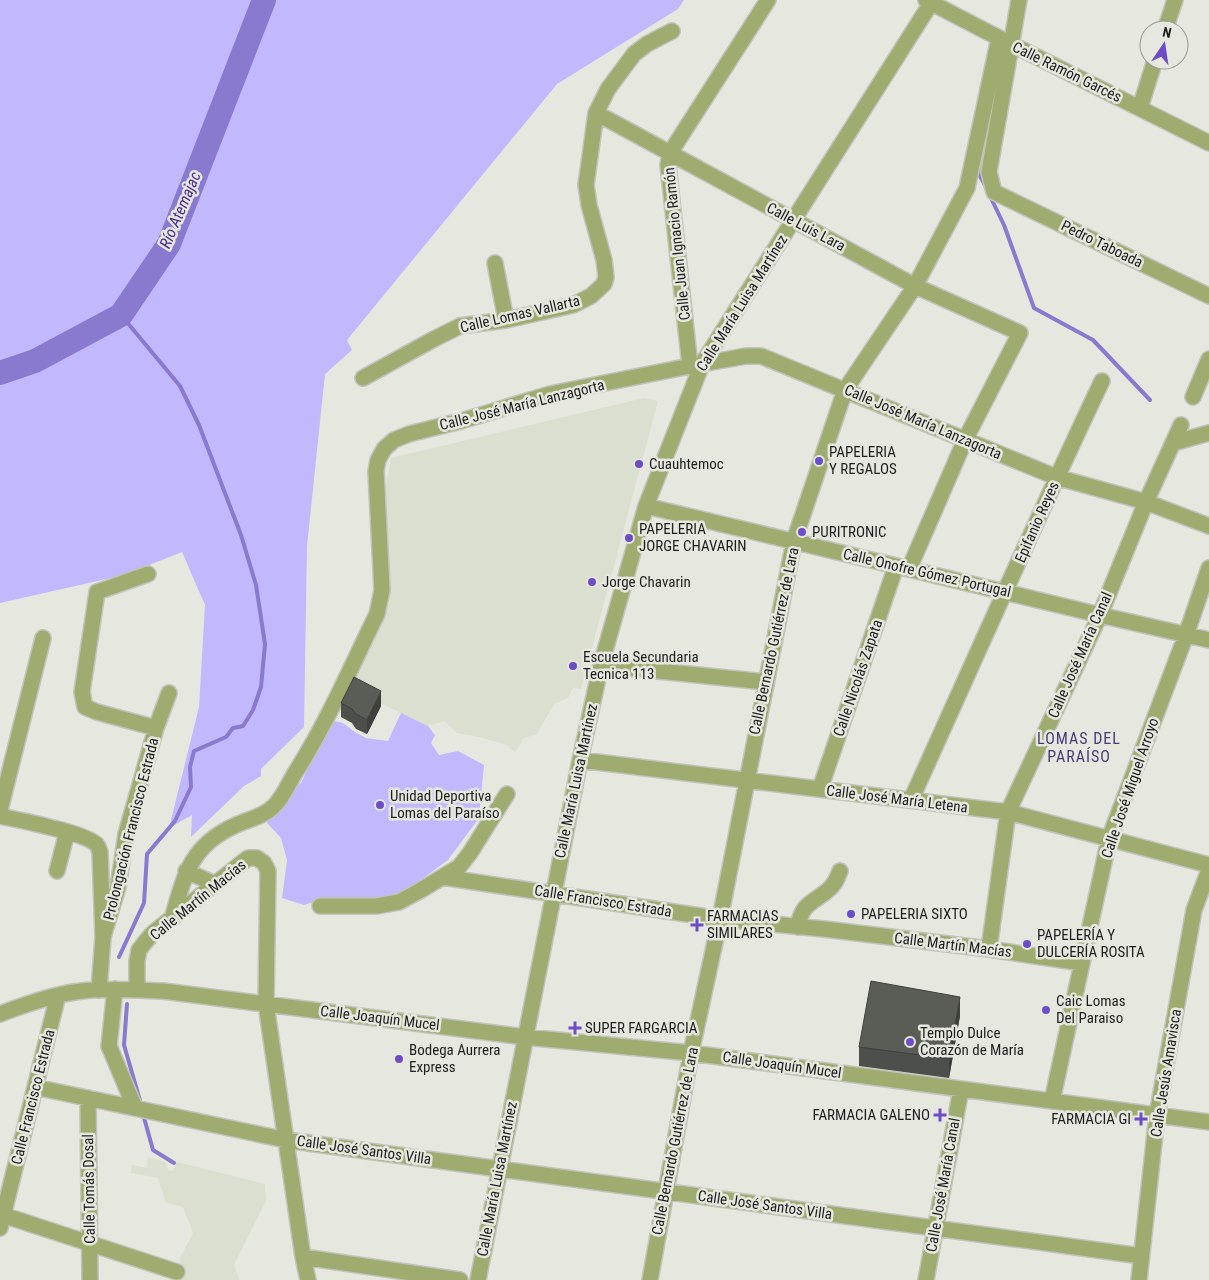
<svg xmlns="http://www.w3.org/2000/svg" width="1209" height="1280" font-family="'Roboto Condensed',sans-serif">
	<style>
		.built { fill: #dadfcf }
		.green { fill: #c2b8fd }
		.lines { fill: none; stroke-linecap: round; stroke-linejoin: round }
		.stream { stroke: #8979cf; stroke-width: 4 }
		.river { stroke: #8979cf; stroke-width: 24 }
		.minor-casing { stroke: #c2c3bd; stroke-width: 18 }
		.minor { stroke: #9eac6f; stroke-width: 15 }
		.wall { fill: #4d4f4a }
		.shaded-wall { fill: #3f403c }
		.building { fill: #5a5c56; stroke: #3f403c }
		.poi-dot { fill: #6d4dc6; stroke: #e6e8e0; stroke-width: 2 }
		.labels { text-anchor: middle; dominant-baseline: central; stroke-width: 5; stroke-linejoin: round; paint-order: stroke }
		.street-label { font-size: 15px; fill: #1d1d1b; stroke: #e6e8e0 }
		.poi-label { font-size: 15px; fill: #1d1d1b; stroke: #e6e8e0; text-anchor: start }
		.water-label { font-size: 16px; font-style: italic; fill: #4b2d92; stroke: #e6e8e0 }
		.neighbourhood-label { font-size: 16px; letter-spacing: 1px; fill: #483b78; stroke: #e6e8e0 }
	</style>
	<rect width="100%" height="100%" fill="#e6e8e0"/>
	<path class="built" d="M644,398L658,401L581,689L573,688L568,698L554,704L537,734L524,738L515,752L507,745L479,737L457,733L444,721L428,726L345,686L384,611L386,486L391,458Z
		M148,1157L165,1162L169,1171H173L177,1162L265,1184L266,1201L234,1265L239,1280H181L180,1258L193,1233L183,1207L166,1203L158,1178L131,1173L132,1165L147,1168Z"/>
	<path class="green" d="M0,0H684L678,9L557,84L347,340L352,350L325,374L307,546L304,727L261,769V776L244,786L191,837L192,815L169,828L199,707L205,605L182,552L124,575L0,603Z
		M401,713L428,726L435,735L431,743L439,755L458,751L484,765L479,818L448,860L392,901H317L304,905L282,898L287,860L281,838L267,823L287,792L301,783L330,720L343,723L355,732L366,738L388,741Z"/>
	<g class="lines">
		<path class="stream" d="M983,161L980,176L986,187
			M990,196L1004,225L1034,308L1093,340L1150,400
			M119,957L144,903L147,854L175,821L191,787L190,767L194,751L226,737L233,728L243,726L253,710L261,687L265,644L256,585L241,535L199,425L180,386L121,315
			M127,1004L124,1045L141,1104
			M143,1114L153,1150L174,1163"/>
		<path class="river" d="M0,373L35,361L121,315L169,244L264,0"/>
		<defs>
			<path id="minor" d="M926,0L999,38L1209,143
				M1019,0L989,172L994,192L1209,296
				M1165,30L1175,0
				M1140,108L1155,60
				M596,113L915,286L1020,333L965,440L909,569
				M495,263L506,320
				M690,366L668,165L670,153L768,0
				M363,378L434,339L460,326L506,320L573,305L591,296L604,284L606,277L604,260L589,205L586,185L596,113L608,89L634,54L647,44L672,31
				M1193,397L1209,359
				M1173,443L1209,433
				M646,506L1100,615L1209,640
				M148,574L97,592L82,692L85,707L97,712L156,728
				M601,665L765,682
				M580,760L1008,812L1209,865
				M820,789L896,566
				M911,800C974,661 1036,520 1102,381
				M0,810L43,638
				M0,816C18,820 87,833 97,845C99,847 99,850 100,852L103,937L99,990
				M57,871L67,832
				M186,871L215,884
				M442,877L720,919L824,929L989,949L1082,963
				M320,906H377L399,902L421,890L459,867L470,853L507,794
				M172,919C184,877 190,846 234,826C248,819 264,817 275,805C283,797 289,783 295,773C327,723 351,667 377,614L382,590L376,471L378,460L384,449L394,440L409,434L461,421L550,394L690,366L746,356H761L1056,477L1146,502L1209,526
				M798,927C802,903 811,904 827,891C834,886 837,879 840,871
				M103,937L118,887L126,834L156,728L169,693
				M989,949L1008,812L1100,615L1146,502L1181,425
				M115,989L109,1046L135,1108
				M137,990V961L139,950L146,941L153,933L248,858H257L264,863L268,871L266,1004L303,1257L308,1280
				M0,1014C26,1004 54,994 82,991C109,988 136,990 163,991L525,1037L691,1053L1209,1122
				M35,1087L286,1140L1141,1256
				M88,1098L90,1280
				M1052,1101L1109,839L1186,635L1209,568
				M0,1214L177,1272
				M0,1228L58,995
				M303,1257L460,1280
				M478,1280L580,760L601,665L646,506L702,364L933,0
				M650,1280L691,1053L720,919L794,541L845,390L915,286L967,188L999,38
				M926,1280L961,1089
				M1139,1280L1157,1115L1194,910L1209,870"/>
		</defs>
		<use href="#minor" class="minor-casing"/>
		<use href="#minor" class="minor"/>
	</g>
	<path class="wall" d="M341,703L381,706L367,734L356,729L352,723L341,717Z
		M960,1016L949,1078L859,1066V1047Z"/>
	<path class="shaded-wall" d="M381,691V706L367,734V720Z
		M960,997V1016L949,1078V1059Z"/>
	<path class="building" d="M354,677L381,691L367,720L356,714L352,709L341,703Z
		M871,981L960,997L949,1059L859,1047Z"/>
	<g class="poi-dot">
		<circle cx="819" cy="461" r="5"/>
		<circle cx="639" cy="464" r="5"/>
		<circle cx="802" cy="532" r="5"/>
		<circle cx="629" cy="538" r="5"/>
		<circle cx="592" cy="582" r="5"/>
		<circle cx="573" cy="666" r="5"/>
		<circle cx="380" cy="805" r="5"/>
		<circle cx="851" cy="914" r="5"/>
		<path d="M694.5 917.5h5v5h5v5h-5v5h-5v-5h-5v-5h5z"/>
		<circle cx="1027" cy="944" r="5"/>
		<circle cx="1046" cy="1010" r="5"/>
		<path d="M572.5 1020.5h5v5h5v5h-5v5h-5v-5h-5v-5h5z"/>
		<circle cx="910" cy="1042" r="5"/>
		<circle cx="399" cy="1059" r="5"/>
		<path d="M937.5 1107.5h5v5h5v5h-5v5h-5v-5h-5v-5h5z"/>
		<path d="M1138.5 1111.5h5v5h5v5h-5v5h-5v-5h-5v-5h5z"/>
	</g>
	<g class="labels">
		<g class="street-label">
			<text transform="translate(1067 72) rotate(26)">Calle Ramón Garcés</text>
			<text transform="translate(806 227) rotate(28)">Calle Luis Lara</text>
			<text transform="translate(677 244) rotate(-96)">Calle Juan Ignacio Ramón</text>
			<text transform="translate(1102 244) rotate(26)">Pedro Taboada</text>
			<text transform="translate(742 303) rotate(-58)">Calle María Luisa Martínez</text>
			<text transform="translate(520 314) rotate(-13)">Calle Lomas Vallarta</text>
			<text transform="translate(522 405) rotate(-14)">Calle José María Lanzagorta</text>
			<text transform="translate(923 422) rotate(23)">Calle José María Lanzagorta</text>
			<text transform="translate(1037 522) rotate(-66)">Epifanio Reyes</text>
			<text transform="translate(927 573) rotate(13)">Calle Onofre Gómez Portugal</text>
			<text transform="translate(774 641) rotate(-78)">Calle Bernardo Gutiérrez de Lara</text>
			<text transform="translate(1080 655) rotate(-66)">Calle José María Canal</text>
			<text transform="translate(858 678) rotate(-71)">Calle Nicolás Zapata</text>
			<text transform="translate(576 781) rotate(-78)">Calle María Luisa Martínez</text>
			<text transform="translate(1130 788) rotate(-71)">Calle José Miguel Arroyo</text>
			<text transform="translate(897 799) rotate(7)">Calle José María Letena</text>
			<text transform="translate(131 829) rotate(-76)">Prolongación Francisco Estrada</text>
			<text transform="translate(198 900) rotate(-39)">Calle Martín Macías</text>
			<text transform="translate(603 901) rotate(9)">Calle Francisco Estrada</text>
			<text transform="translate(953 945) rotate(7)">Calle Martín Macías</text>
			<text transform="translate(380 1018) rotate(7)">Calle Joaquín Mucel</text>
			<text transform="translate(782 1065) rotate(8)">Calle Joaquín Mucel</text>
			<text transform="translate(1166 1073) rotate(-81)">Calle Jesús Amavisca</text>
			<text transform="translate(33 1097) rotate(-76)">Calle Francisco Estrada</text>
			<text transform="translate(675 1141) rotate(-79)">Calle Bernardo Gutiérrez de Lara</text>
			<text transform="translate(364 1150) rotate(8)">Calle José Santos Villa</text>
			<text transform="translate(497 1179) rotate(-79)">Calle María Luisa Martínez</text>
			<text transform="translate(943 1185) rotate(-80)">Calle José María Canal</text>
			<text transform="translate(89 1189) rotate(-91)">Calle Tomás Dosal</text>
			<text transform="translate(765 1205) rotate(8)">Calle José Santos Villa</text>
		</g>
		<g class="poi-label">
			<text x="829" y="452">PAPELERIA<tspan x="829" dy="17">Y REGALOS</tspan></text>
			<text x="649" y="464">Cuauhtemoc</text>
			<text x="639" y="529">PAPELERIA<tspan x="639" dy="17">JORGE CHAVARIN</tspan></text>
			<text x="812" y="532">PURITRONIC</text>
			<text x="602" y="582">Jorge Chavarin</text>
			<text x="583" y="657">Escuela Secundaria<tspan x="583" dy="17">Tecnica 113</tspan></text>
			<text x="390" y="796">Unidad Deportiva<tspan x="390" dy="17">Lomas del Paraíso</tspan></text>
			<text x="861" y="914">PAPELERIA SIXTO</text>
			<text x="707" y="916">FARMACIAS<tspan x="707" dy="17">SIMILARES</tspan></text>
			<text x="1037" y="935">PAPELERÍA Y<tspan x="1037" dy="17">DULCERÍA ROSITA</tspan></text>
			<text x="1056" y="1001">Caic Lomas<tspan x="1056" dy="17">Del Paraiso</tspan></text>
			<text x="585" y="1028">SUPER FARGARCIA</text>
			<text x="920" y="1033">Templo Dulce<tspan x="920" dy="17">Corazón de María</tspan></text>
			<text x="409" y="1050">Bodega Aurrera<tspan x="409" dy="17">Express</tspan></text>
			<text x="930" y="1115" text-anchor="end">FARMACIA GALENO</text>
			<text x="1131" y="1119" text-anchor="end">FARMACIA GI</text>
		</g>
		<g class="water-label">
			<text transform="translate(180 210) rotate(-67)">Río Atemajac</text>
		</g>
		<g class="neighbourhood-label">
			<text x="1079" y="738">LOMAS DEL<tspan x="1079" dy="18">PARAÍSO</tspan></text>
		</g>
	</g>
	<g transform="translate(1164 45) rotate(13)"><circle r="24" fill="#e6e8e0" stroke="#969791"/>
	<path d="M0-4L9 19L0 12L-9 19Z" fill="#6d4dc6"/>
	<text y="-8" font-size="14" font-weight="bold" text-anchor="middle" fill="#1d1d1b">N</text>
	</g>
</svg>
